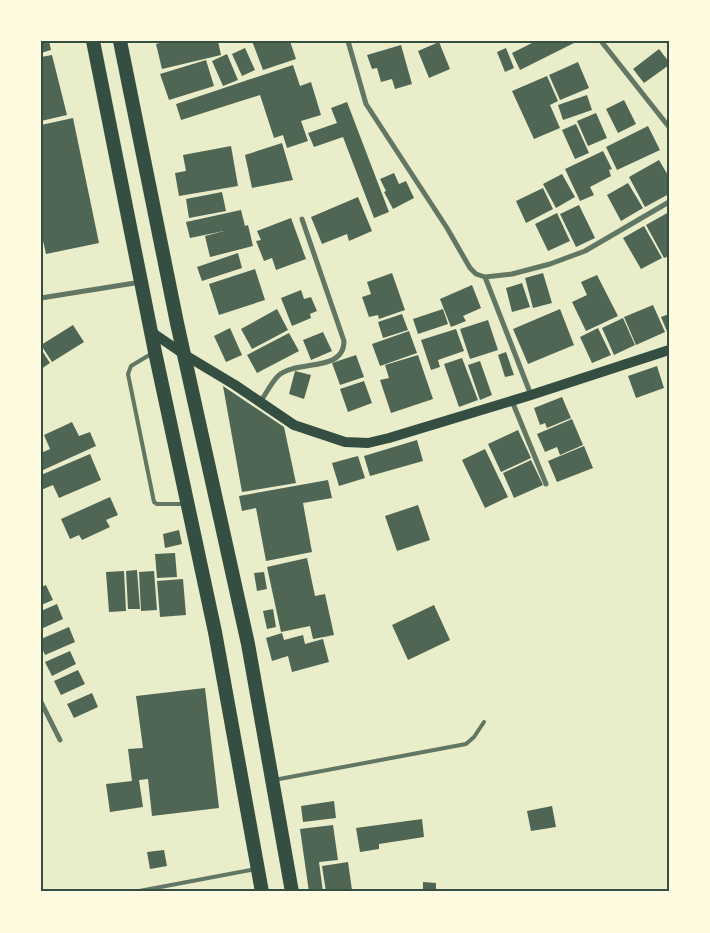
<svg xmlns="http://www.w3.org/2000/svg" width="710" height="933" font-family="'Noto Sans',sans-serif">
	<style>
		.building { fill: #4f6655 }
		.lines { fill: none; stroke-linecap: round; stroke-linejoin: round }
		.service { stroke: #617663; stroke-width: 4 }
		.minor { stroke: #617663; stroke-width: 5 }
		.secondary { stroke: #344e41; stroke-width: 10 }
		.trunk { stroke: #344e41; stroke-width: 14 }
		.neatline { fill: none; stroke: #344e41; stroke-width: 2 }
	</style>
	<rect width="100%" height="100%" fill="#e9edc9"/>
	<path class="building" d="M41,41H49L51,50L41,53Z
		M167,41H218L221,55L162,69L156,44Z
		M252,41H290L296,59L263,70Z
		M536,41H578L520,70L512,53Z
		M439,42L450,69L429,78L418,51Z
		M401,45L412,84L395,89L392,79L381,82L377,68L372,69L367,55Z
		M245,48L255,70L242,76L232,54Z
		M506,48L514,68L505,72L497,52Z
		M659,49L669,62V65L644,83L633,69Z
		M227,54L238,80L223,86L212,61Z
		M52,55L67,115L41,121V57Z
		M206,60L214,86L169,100L160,74Z
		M578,62L589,88L560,100L549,75Z
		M293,65L300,86L311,82L321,115L301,121L308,141L287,148L283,135L274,138L260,95L181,120L176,104Z
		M547,76L558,101L550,105L560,128L534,139L512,91Z
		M587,95L592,110L563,120L558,105Z
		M624,100L636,124L618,133L606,109Z
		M347,102L389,212L374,218L343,137L314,147L308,133L337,123L331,108Z
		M596,113L607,138L588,146L577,121Z
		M73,118L99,243L46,254L41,232V125Z
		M576,124L589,153L575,159L562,130Z
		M648,126L660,150L617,170L606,147Z
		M282,143L293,180L252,188L245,155Z
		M231,146L238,186L179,196L175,173L186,171L183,155Z
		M603,151L612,169L609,170L611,176L590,187L594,195L580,201L565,169Z
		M659,160L669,177V194L645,207L629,177Z
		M394,173L399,184L406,181L414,198L393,209L384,192L386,191L380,179Z
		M562,174L575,197L556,208L543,184Z
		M628,183L643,208L621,221L607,195Z
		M543,188L553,209L526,223L516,201Z
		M222,192L226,211L189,218L186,199Z
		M358,197L372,231L349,241L347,234L322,244L311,217Z
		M579,205L595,238L576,247L560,214Z
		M241,210L245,226L248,225L253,246L210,257L205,236L224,231L190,238L186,222Z
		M669,212V256L664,258L646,225Z
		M557,213L570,241L548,251L535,224Z
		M291,218L306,259L276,270L272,258L264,261L256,241L261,240L257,231Z
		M644,226L662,258L641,269L623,238Z
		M238,253L242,268L202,281L197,267Z
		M255,269L265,300L219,315L209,284Z
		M392,273L405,310L379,319L378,315L369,317L362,297L371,294L367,282Z
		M543,273L552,303L533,308L525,278Z
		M597,275L618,316L586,331L572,302L587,295L581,282Z
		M522,283L530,307L512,312L506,288Z
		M472,285L481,308L463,316L466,321L451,327L440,299Z
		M301,290L304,299L311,297L317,311L310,314L311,318L292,326L281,298Z
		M653,305L665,332L636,345L624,317Z
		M277,309L288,330L252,349L241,329Z
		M443,309L448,324L418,334L413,319Z
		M560,309L574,345L528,364L513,329Z
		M402,314L408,330L383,338L378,322Z
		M669,314V336L661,317Z
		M623,318L635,345L614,355L602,328Z
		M488,320L498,350L470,359L460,329Z
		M73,325L84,342L52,362L41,345Z
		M230,328L242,355L226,362L214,336Z
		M598,328L611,355L592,363L580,337Z
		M456,329L464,351L438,360L440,367L431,370L421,340Z
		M409,331L417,353L380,366L372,344Z
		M323,332L332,351L311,360L303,340Z
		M289,333L299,351L257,373L247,355Z
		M41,349L50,363L41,369Z
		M506,352L514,375L505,377L498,355Z
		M356,355L364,377L340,385L332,363Z
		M418,355L433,399L391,413L380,380L389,378L385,365Z
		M462,358L478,400L459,407L444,364Z
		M480,361L492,395L480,400L468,365Z
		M657,366L664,388L636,398L628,376Z
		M295,371L311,375L304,399L289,394Z
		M364,381L372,403L348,412L340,389Z
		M223,386L284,427L296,483L242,492Z
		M562,397L571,418L547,428L545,423L540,425L534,408Z
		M572,419L583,445L560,455L557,447L545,452L537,434Z
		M72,422L79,436L90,432L96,446L41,471V453L50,449L44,435Z
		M518,430L531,458L501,472L488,444Z
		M417,440L423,461L370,476L364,456Z
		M584,446L593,468L557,482L548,461Z
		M485,449L508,497L485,508L462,460Z
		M90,454L101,480L59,498L53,485L41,490V475Z
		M358,456L365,478L339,486L332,463Z
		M531,460L543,485L514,498L503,473Z
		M328,480L332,498L303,503L312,552L266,561L256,508L242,511L239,496Z
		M110,497L118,515L106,520L110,527L82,540L79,535L70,539L61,519Z
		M418,505L430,540L397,551L385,516Z
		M179,530L182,544L165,548L163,534Z
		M175,553L177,577L157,578L155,554Z
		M307,558L315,596L325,594L334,635L313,639L310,626L281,632L267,567Z
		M137,570L140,609H128L126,571Z
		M124,571L126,611L109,612L106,572Z
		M154,571L157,610L141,611L139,572Z
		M264,572L267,589L257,591L254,573Z
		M183,579L186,615L160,617L157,581Z
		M46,585L53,600L41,605V587Z
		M57,604L63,619L41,629V611Z
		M434,605L450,640L408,660L392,625Z
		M273,609L276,627L267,629L263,611Z
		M69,627L75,642L45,655L41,646V639Z
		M282,633L284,640L303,635L305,644L323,639L329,662L292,672L288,656L272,661L266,638Z
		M70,651L76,664L52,676L45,662Z
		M78,670L85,684L61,695L54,681Z
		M205,688L219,808L152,816L148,779L139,780L143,807L110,812L106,784L132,781L128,749L143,748L136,696Z
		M92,693L98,707L74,718L67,704Z
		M334,801L336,818L303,822L301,806Z
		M552,806L556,827L531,831L527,811Z
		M422,819L424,837L379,844V849L360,852L356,828Z
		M333,825L338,860L319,862L323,892H309L300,829Z
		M164,850L167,866L150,869L147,852Z
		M348,862L352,890L326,892L322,866Z
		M423,882L436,883V892H423Z"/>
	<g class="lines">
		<path class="service" d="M151,354L131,366L128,374L154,502L157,504H185
			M274,780L466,744L474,737L484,722
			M134,892L256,869"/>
		<path class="minor" d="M348,41L366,104L447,228L470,268L476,274L485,277L512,274L550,264L585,251L669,202
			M601,41L669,127
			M485,277L531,395
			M41,298L141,282
			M512,401L546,484
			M260,402C266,394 271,383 278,376C297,359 344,373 344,341L302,219
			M41,702L60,740"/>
		<path class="secondary" d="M150,331L185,355L235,385L294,425L345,442L368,443L389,438L531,395L669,350"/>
		<path class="trunk" d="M93,41L155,352L215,632L262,892
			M120,41L177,323L248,644L292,892"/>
	</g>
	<rect width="710" height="933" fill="none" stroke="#fefae0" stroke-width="85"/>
	<rect x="42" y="42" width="626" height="848" class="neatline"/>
</svg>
